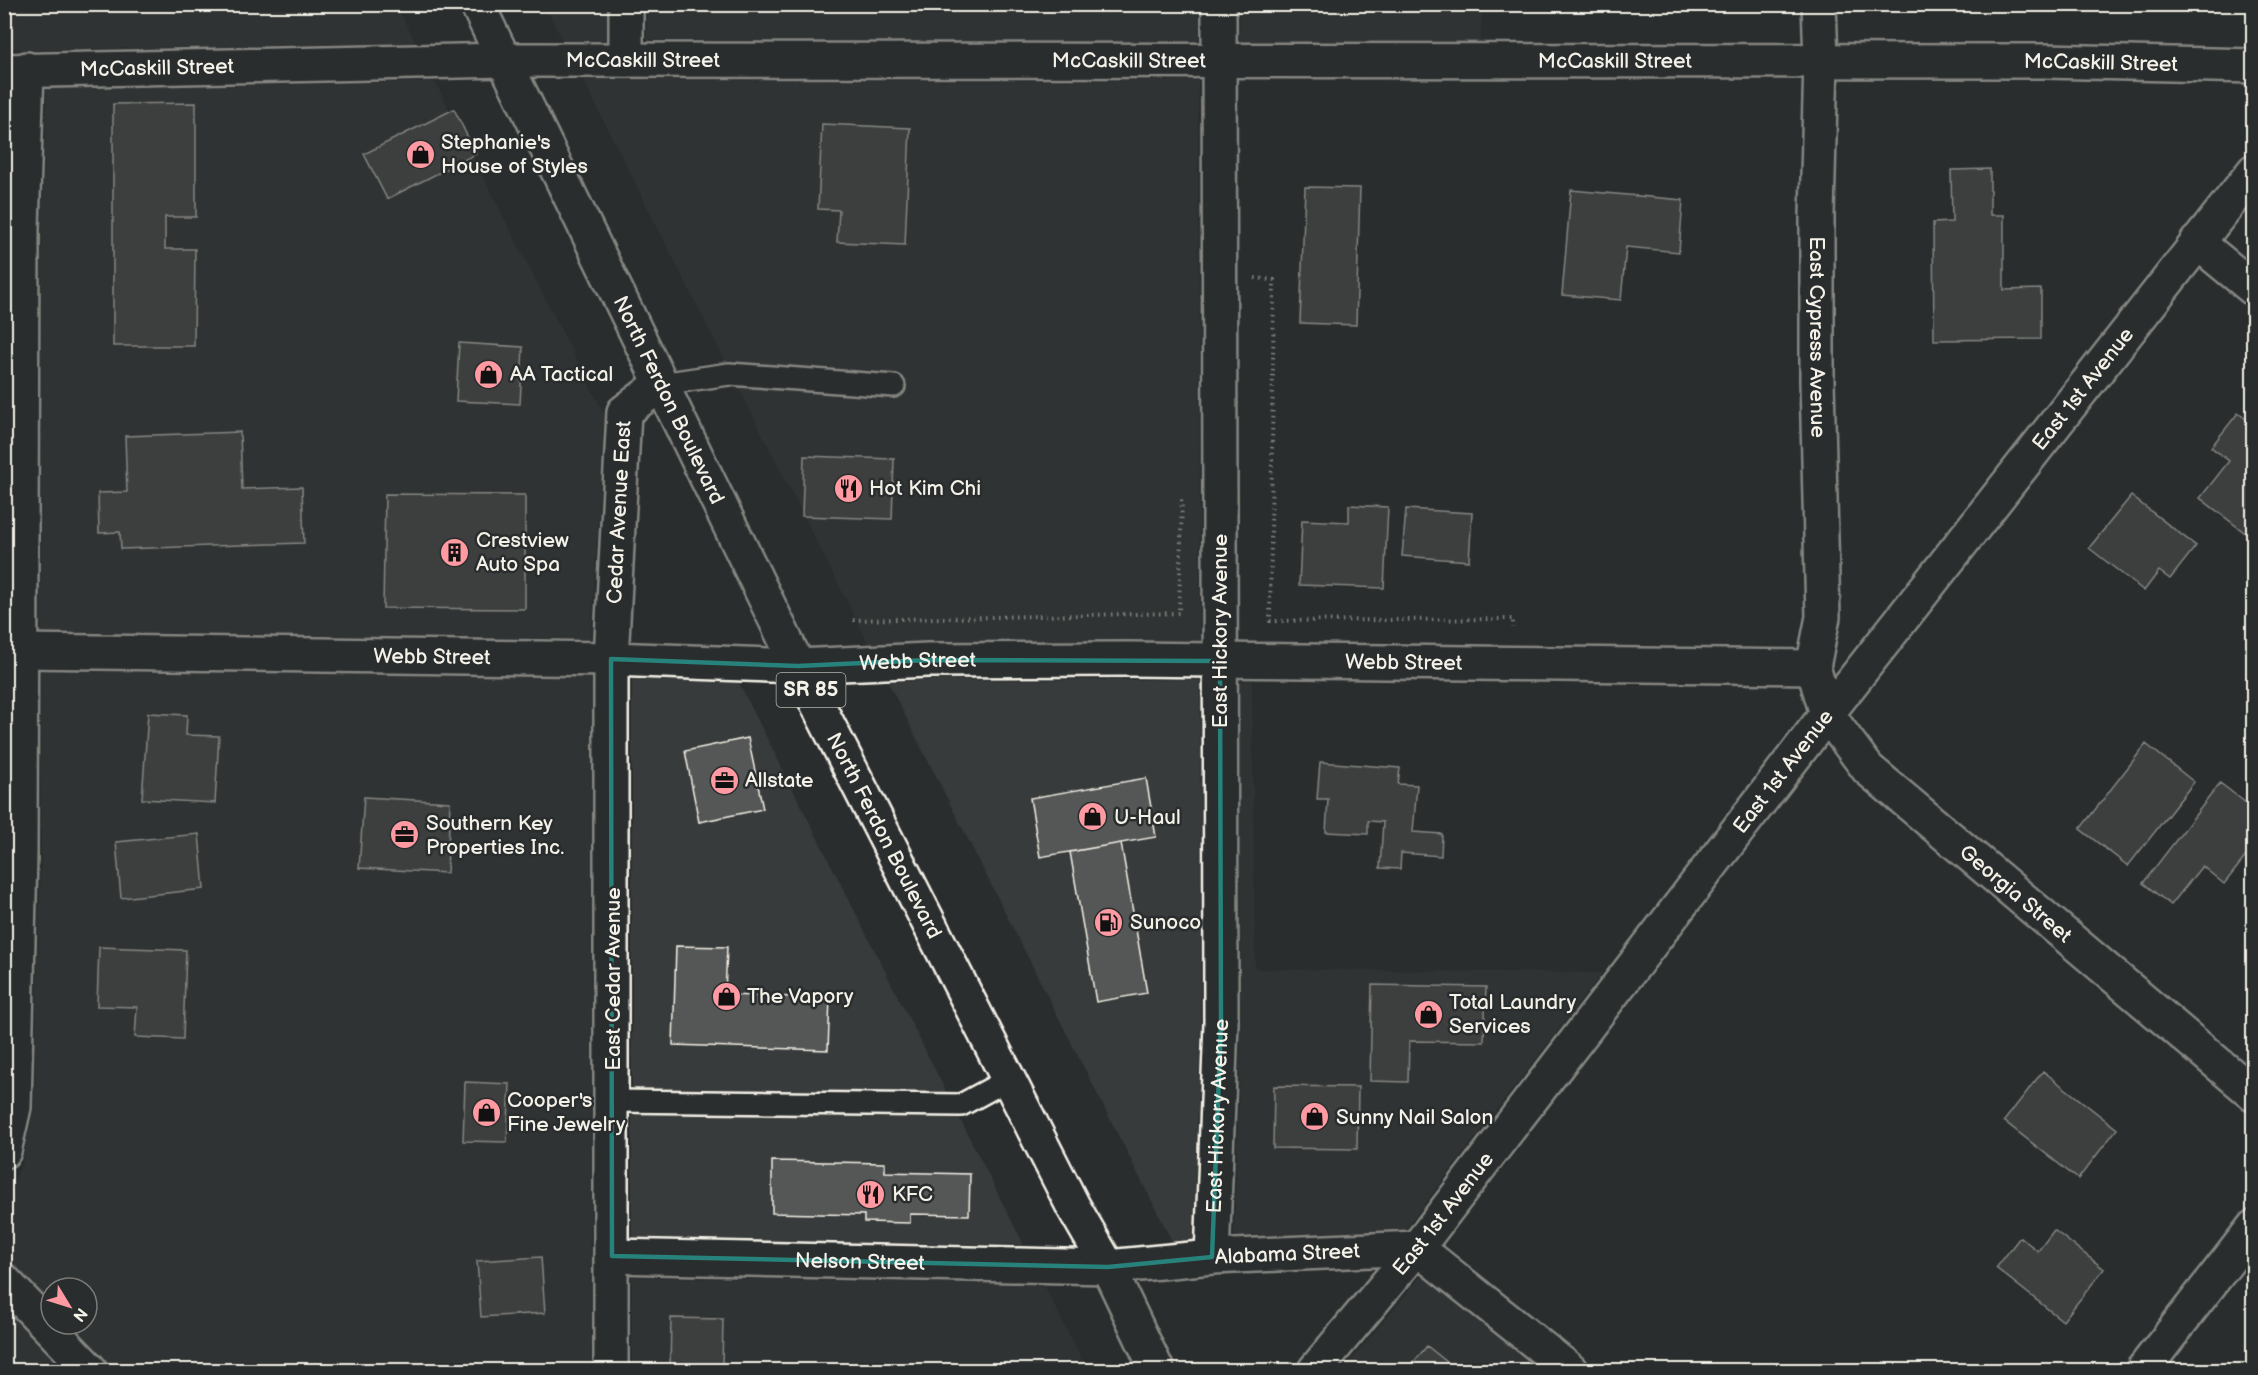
<svg xmlns="http://www.w3.org/2000/svg" width="2258" height="1375" font-family="'Balsamiq Sans',sans-serif">
	<style>
		.built { fill: #373a3a }
		.building { fill: #555756; stroke: #f4f1e8; stroke-width: 1.5 }
		.lines { fill: none; stroke-linecap: round; stroke-linejoin: round }
		.service-casing { stroke: #f4f1e8; stroke-width: 26 }
		.minor-casing { stroke: #f4f1e8; stroke-width: 38 }
		.primary-casing { stroke: #f4f1e8; stroke-width: 38 }
		.path { stroke: #f4f1e8; stroke-width: 4; stroke-dasharray: 1.5 4.5; stroke-linecap: butt }
		.service { stroke: #2a2d2e; stroke-width: 21 }
		.minor { stroke: #2a2d2e; stroke-width: 33 }
		.primary { stroke: #2a2d2e; stroke-width: 33 }
		.marked { fill: none; stroke: #26827a; stroke-width: 4.5; stroke-linejoin: round }
		.labels { text-anchor: middle; dominant-baseline: central; stroke-width: 5; stroke-linejoin: round; paint-order: stroke }
		.shield { fill: #2a2d2e; stroke: #b7b6b0; stroke-width: 1.5 }
		.shield-label { font-size: 20px; font-weight: bold; fill: #f4f1e8 }
		.street-label { font-size: 21px; fill: #f4f1e8; stroke: #2a2d2e }
		.poi-label { font-size: 21px; fill: #f4f1e8; stroke: #2a2d2e; text-anchor: start }
	</style>
	<rect width="100%" height="100%" fill="#2a2d2e"/>
	<filter id="ink" filterUnits="userSpaceOnUse"><feTurbulence type="fractalNoise" baseFrequency=".0167" numOctaves="2"/><feDisplacementMap in="SourceGraphic" scale="12" xChannelSelector="R" yChannelSelector="G"/><feConvolveMatrix kernelMatrix="1 2 1 2 8 2 1 2 1" color-interpolation-filters="sRGB"/></filter>
	<g filter="url(#ink)">
		<path class="built" d="M5,4L396,5L416,43L26,50L8,47V51H5Z
			M545,5H607V41H563Z
			M647,5H1199V42L647,40Z
			M1240,5V4L1483,5L1480,42L1239,43Z
			M583,80L1198,81L1200,641L1126,640L868,643Z
			M435,82L604,414L591,639L41,632L42,231L47,89Z
			M41,671L592,678L591,1237H589L592,1255L591,1370H116L71,1324H87V1288H51V1303L5,1255V1200L22,1164L34,1110L41,859Z
			M632,679L739,683L1024,1245L632,1238Z
			M931,680H1200L1201,1020L1193,1239L1172,1241L888,682Z
			M1240,681H1252L1255,969L1602,973L1405,1229L1234,1236L1241,1026Z
			M1422,1275L1541,1370H1343Z
			M632,1277L1044,1285L1087,1370H632Z
			M4,1308H5L64,1370H5Z"/>
		<path class="building" d="M231,4H331V9Z
			M196,103V217H165V249H195L194,346H113V104Z
			M454,109L476,154L387,199L364,154Z
			M822,124L910,128L905,245L837,242L839,210L818,209Z
			M1990,169V215H2004V290L2041,289V339L1934,340L1933,223L1952,222L1951,170Z
			M1305,187L1360,188L1356,325L1300,323Z
			M1571,190L1683,200L1679,252L1626,247L1621,300L1562,295Z
			M459,343L523,347L520,404L456,401Z
			M2238,413L2254,425L2253,539L2200,498L2229,461L2211,447Z
			M240,432L242,489L302,487L304,543L121,549L120,532L99,533L98,493L127,492L125,436Z
			M804,456L894,459L892,519L802,516Z
			M385,494L525,495V609L383,608Z
			M2131,496L2196,546L2170,579L2159,571L2144,591L2089,548Z
			M1349,505L1388,507L1384,588L1299,585L1302,520L1349,522Z
			M1406,509L1472,513L1469,561L1402,556Z
			M148,713L187,715L186,735L219,736L215,803L142,799Z
			M748,738L763,809L699,822L685,751Z
			M2146,744L2194,782L2128,866L2080,829Z
			M1320,762L1400,768L1398,784L1417,785L1413,832L1442,834L1441,856L1401,853L1400,869L1380,868L1383,822L1368,821V834L1326,832L1328,799H1317Z
			M1146,778L1156,837L1040,857L1030,798Z
			M2220,783L2254,809V846L2224,884L2202,866L2171,905L2143,883Z
			M364,797L450,802L447,873L359,868Z
			M199,834L204,889L121,898L116,842Z
			M1121,843L1147,993L1096,1002L1070,852Z
			M676,946L727,947L725,995L830,998L828,1050L673,1045Z
			M99,947L186,950L183,1039L135,1037L137,1007L97,1006Z
			M1372,985L1486,987L1484,1042L1409,1041L1408,1082L1370,1081Z
			M2043,1071L2117,1129L2078,1179L2004,1121Z
			M465,1082L510,1084L507,1142L463,1141Z
			M1274,1086L1358,1087L1357,1149L1273,1148Z
			M772,1161L885,1163V1172L970,1174L969,1215L910,1214V1223L864,1222V1215L772,1213Z
			M2054,1230L2104,1269L2063,1321L1996,1268L2020,1237L2038,1251Z
			M541,1257L545,1313L481,1317L477,1261Z
			M671,1318L723,1319L722,1370H670Z
			M1427,1346L1457,1370H1407Z"/>
		<g class="lines">
			<defs>
				<path id="service" d="M661,384L729,374L894,386
					M612,1101L961,1105L1009,1079"/>
				<g id="minor">
					<path id="s1" d="M1819,4L1821,60L1817,215V381L1823,617L1813,667L1827,714L1868,769L2254,1094"/>
					<path d="M626,60V4"/>
					<path id="s2" d="M4,71L505,60L2045,61L2254,66"/>
					<path d="M2197,242L2254,289"/>
					<path id="s3" d="M21,651L611,659L798,666L928,660L1129,659L1813,667"/>
					<path d="M4,1151L14,1107L20,855L22,228L27,69"/>
					<path id="s4" d="M612,1256L1108,1267L1212,1257L1417,1248L1570,1370"/>
					<path id="s5" d="M1212,1257L1221,1023L1219,4"/>
					<path d="M4,1281L90,1370"/>
					<path id="s6" d="M611,1370V659L624,412L661,384"/>
					<path id="s7" d="M1315,1370L1417,1248L1827,714L2254,171"/>
					<path d="M2143,1370L2254,1227"/>
				</g>
				<g id="primary">
					<path id="s8" d="M477,4L798,666L1073,1206L1108,1267L1157,1370"/>
				</g>
			</defs>
			<use href="#service" class="service-casing"/>
			<use href="#minor" class="minor-casing"/>
			<use href="#primary" class="primary-casing"/>
			<path class="path" d="M1255,278L1274,280L1270,621L1513,619V628
				M853,620L1179,613L1182,497"/>
			<use href="#service" class="service"/>
			<use href="#minor" class="minor"/>
			<use href="#primary" class="primary"/>
		</g>
	</g>
	<path d="M0 0H2258V1375H0ZM611,659L798,666L928,660L1220,661L1221,1023L1212,1257L1108,1267L612,1256Z" fill="#2a2d2e" fill-opacity=".55" fill-rule="evenodd"/>
	<path class="marked" d="M611,659L798,666L928,660L1220,661L1221,1023L1212,1257L1108,1267L612,1256Z"/>
	<defs>
		<symbol id="shop-disc" viewBox="-11 -11 22 22"><circle r="9.5" fill="#ff9aa2" stroke="#2a2d2e"/><path d="M-5-2.5h2.3a2.7 3.5 0 0 1 5.4 0H5L5.5 6h-11ZM-1.5-2.5h3a1.5 2.3 0 0 0-3 0Z" fill="#111"/></symbol>
		<symbol id="restaurant-disc" viewBox="-11 -11 22 22"><circle r="9.5" fill="#ff9aa2" stroke="#2a2d2e"/><path d="M-5-6h1v4h1v-4h1v4h1v-4h1v5L-1.5 .5V6h-2V.5L-5-1ZM5-6V6H3V1.5H1.5Q1.5-4 5-6Z" fill="#111"/></symbol>
		<symbol id="building-disc" viewBox="-11 -11 22 22"><circle r="9.5" fill="#ff9aa2" stroke="#2a2d2e"/><path d="M-4-6H4V6H1V3H-1V6H-4ZM-2.5-4.3h1.7v1.8h-1.7ZM.8-4.3h1.7v1.8H.8ZM-2.5-1h1.7V.8h-1.7ZM.8-1h1.7V.8H.8Z" fill="#111"/></symbol>
		<symbol id="office-disc" viewBox="-11 -11 22 22"><circle r="9.5" fill="#ff9aa2" stroke="#2a2d2e"/><path d="M-6-3h4V-5.5h4V-3h4V5H-6ZM-1-4.5V-3h2v-1.5ZM-6 0V1H6V0Z" fill="#111"/></symbol>
		<symbol id="fuel-disc" viewBox="-11 -11 22 22"><circle r="9.5" fill="#ff9aa2" stroke="#2a2d2e"/><path d="M-5.5-6h7V0h2V4h1.3V-2.5L3-4.5l.8-.8L6-3V5H2.5V1h-1V6h-7ZM-4.2-4.7v3.2H.2V-4.7Z" fill="#111"/></symbol>
	</defs>
	<g fill-rule="evenodd">
		<use href="#shop-disc" x="404" y="138" width="33" height="33"/>
		<use href="#shop-disc" x="472" y="358" width="33" height="33"/>
		<use href="#restaurant-disc" x="832" y="472" width="33" height="33"/>
		<use href="#building-disc" x="438" y="536" width="33" height="33"/>
		<use href="#office-disc" x="708" y="764" width="33" height="33"/>
		<use href="#shop-disc" x="1076" y="800" width="33" height="33"/>
		<use href="#office-disc" x="388" y="818" width="33" height="33"/>
		<use href="#fuel-disc" x="1092" y="906" width="33" height="33"/>
		<use href="#shop-disc" x="710" y="980" width="33" height="33"/>
		<use href="#shop-disc" x="1412" y="998" width="33" height="33"/>
		<use href="#shop-disc" x="470" y="1096" width="33" height="33"/>
		<use href="#shop-disc" x="1298" y="1100" width="33" height="33"/>
		<use href="#restaurant-disc" x="854" y="1178" width="33" height="33"/>
	</g>
	<g class="labels">
		<rect class="shield" x="776.5" y="673" width="69" height="34" rx="4.5"/>
		<g class="shield-label">
			<text x="811" y="690">SR 85</text>
		</g>
		<g class="street-label">
			<text stroke="none"><textPath href="#s2" startOffset="639">McCaskill Street</textPath></text>
			<text stroke="none"><textPath href="#s2" startOffset="1611">McCaskill Street</textPath></text>
			<text stroke="none"><textPath href="#s2" startOffset="1125">McCaskill Street</textPath></text>
			<text stroke="none"><textPath href="#s2" startOffset="2097">McCaskill Street</textPath></text>
			<text stroke="none"><textPath href="#s2" startOffset="153">McCaskill Street</textPath></text>
			<text stroke="none"><textPath href="#s1" startOffset="333">East Cypress Avenue</textPath></text>
			<text stroke="none"><textPath href="#s7" startOffset="1246">East 1st Avenue</textPath></text>
			<text stroke="none"><textPath href="#s8" startOffset="440">North Ferdon Boulevard</textPath></text>
			<text stroke="none"><textPath href="#s6" startOffset="858">Cedar Avenue East</textPath></text>
			<text transform="translate(1220 631) rotate(-90)">East Hickory Avenue</text>
			<text stroke="none"><textPath href="#s3" startOffset="411">Webb Street</textPath></text>
			<text stroke="none"><textPath href="#s3" startOffset="897">Webb Street</textPath></text>
			<text stroke="none"><textPath href="#s3" startOffset="1383">Webb Street</textPath></text>
			<text stroke="none"><textPath href="#s7" startOffset="760">East 1st Avenue</textPath></text>
			<text stroke="none"><textPath href="#s8" startOffset="926">North Ferdon Boulevard</textPath></text>
			<text stroke="none"><textPath href="#s1" startOffset="975">Georgia Street</textPath></text>
			<text transform="translate(613 979) rotate(-90)">East Cedar Avenue</text>
			<text stroke="none"><textPath href="#s5" startOffset="141">East Hickory Avenue</textPath></text>
			<text stroke="none"><textPath href="#s7" startOffset="202">East 1st Avenue</textPath></text>
			<text stroke="none"><textPath href="#s4" startOffset="676">Alabama Street</textPath></text>
			<text stroke="none"><textPath href="#s4" startOffset="248">Nelson Street</textPath></text>
		</g>
		<g class="poi-label">
			<text x="441" y="142">Stephanie's<tspan x="441" dy="24">House of Styles</tspan></text>
			<text x="510" y="374">AA Tactical</text>
			<text x="869" y="488">Hot Kim Chi</text>
			<text x="476" y="540">Crestview<tspan x="476" dy="24">Auto Spa</tspan></text>
			<text x="745" y="780">Allstate</text>
			<text x="1114" y="817">U-Haul</text>
			<text x="426" y="823">Southern Key<tspan x="426" dy="24">Properties Inc.</tspan></text>
			<text x="1130" y="922">Sunoco</text>
			<text x="747" y="996">The Vapory</text>
			<text x="1449" y="1002">Total Laundry<tspan x="1449" dy="24">Services</tspan></text>
			<text x="507" y="1100">Cooper's<tspan x="507" dy="24">Fine Jewelry</tspan></text>
			<text x="1336" y="1117">Sunny Nail Salon</text>
			<text x="892" y="1194">KFC</text>
		</g>
	</g>
	<rect width="2258" height="1375" fill="none" stroke="#2a2d2e" stroke-width="24"/>
	<rect x="12" y="12" width="2234" height="1351" fill="none" stroke="#f4f1e8" stroke-width="2" filter="url(#ink)"/>
	<g transform="translate(69 1306) rotate(128)"><circle r="28" fill="#2a2d2e" stroke="#7b7b78" stroke-width="1.5"/>
	<path d="M0-4.5L10 22L0 15L-10 22Z" fill="#ff9aa2"/>
	<text y="-9" font-size="16" font-weight="bold" text-anchor="middle" fill="#f4f1e8">N</text>
	</g>
</svg>
